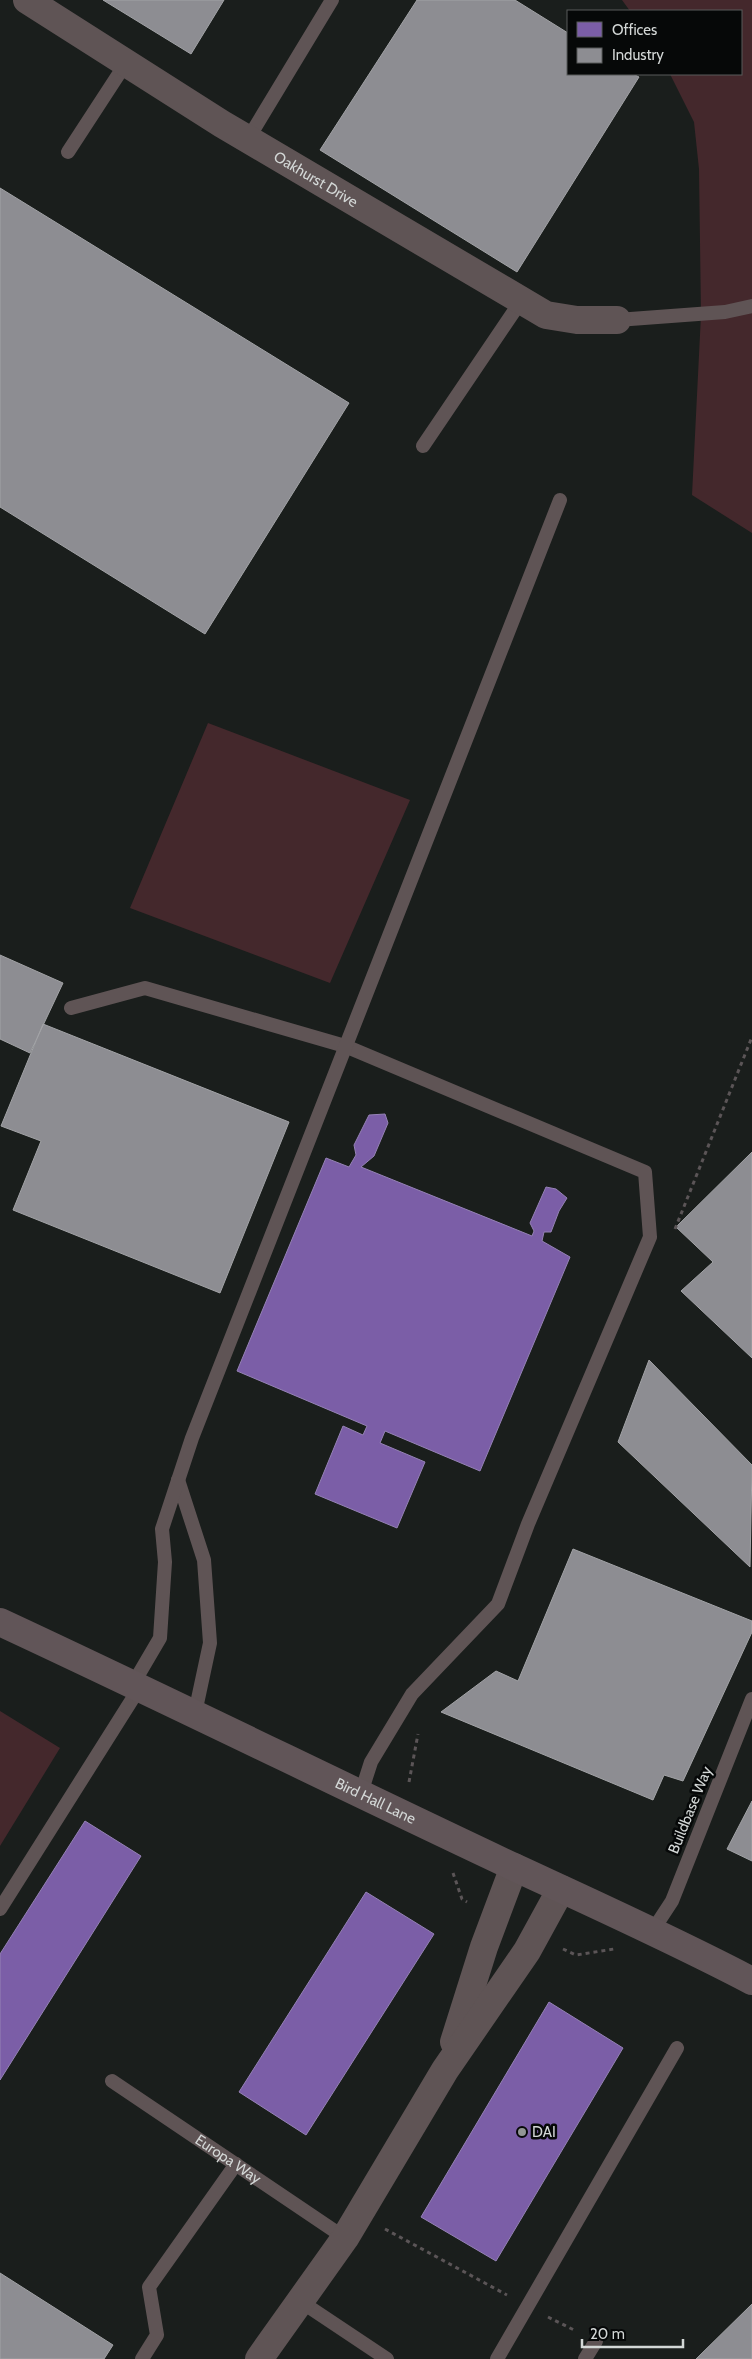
<svg xmlns="http://www.w3.org/2000/svg" width="752" height="2359" font-family="Cabin,sans-serif">
	<style>
		.green { fill: #44282c }
		.offices { fill: #7b5ea7; stroke: #9582b5 }
		.industry { fill: #8d8d92; stroke: #a2a3a6 }
		.lines { fill: none; stroke-linecap: round; stroke-linejoin: round }
		.path { stroke: #5b5557; stroke-width: 3; stroke-dasharray: 4 4; stroke-linecap: butt }
		.lane { stroke: #5f5455; stroke-width: 14 }
		.street { stroke: #5f5455; stroke-width: 28 }
		.secondary { stroke: #615558; stroke-width: 28 }
		.poi-dot { fill: #929695; stroke: #060808; stroke-width: 2 }
		.labels { text-anchor: middle; dominant-baseline: central; stroke-width: 5; stroke-linejoin: round; paint-order: stroke }
		.street-label { font-size: 15px; fill: #d3d7d6; stroke: #060808 }
		.poi-label { font-size: 15px; fill: #d3d7d6; stroke: #060808; text-anchor: start }
	</style>
	<rect width="100%" height="100%" fill="#1a1e1c"/>
	<path class="green" d="M622,0H752V533L692,495L701,315L699,169L694,122L670,74H741V11H630Z
		M208,723L410,800L330,983L130,908Z
		M0,1711L60,1748L0,1846Z"/>
	<path class="offices" d="M385,1114L388,1123L374,1156L361,1167L532,1236L534,1231L530,1223L546,1187L556,1189L567,1198L559,1211L551,1232H544L542,1241L570,1257L480,1471L385,1431L380,1443L425,1462L397,1528L315,1494L343,1426L363,1435L367,1426L237,1371L326,1158L349,1167L356,1155L354,1145L369,1115Z
		M85,1821L141,1856L0,2080V1954Z
		M366,1892L434,1934L306,2135L239,2092Z
		M549,2002L623,2048L496,2261L421,2217Z"/>
	<path class="industry" d="M103,0H224L191,54Z
		M417,0H515L568,33V74H633L639,77L517,272L320,150Z
		M0,188L349,403L205,634L0,507Z
		M0,955L63,983L30,1053L0,1039Z
		M43,1024L289,1122L220,1293L13,1210L41,1141L1,1126Z
		M752,1152V1358L681,1291L713,1262L676,1227Z
		M649,1360L752,1465L750,1567L618,1442Z
		M573,1549L752,1621V1632L683,1781L664,1775L653,1800L441,1712L496,1671L518,1681Z
		M752,1801V1861L727,1849Z
		M0,2273L113,2345L104,2359H0Z
		M752,2304V2359H696Z"/>
	<g class="lines">
		<path class="path" d="M675,1229L752,1037
			M409,1782L418,1734
			M453,1873L462,1899L467,1902
			M563,1949L576,1955L614,1949
			M385,2229L507,2295
			M548,2317L574,2330"/>
		<g class="lane">
			<path d="M248,139L332,0"/>
			<path d="M68,152L126,63"/>
			<path d="M617,320L725,312L752,306"/>
			<path d="M423,446L521,301"/>
			<path d="M71,1008L145,988L345,1046L645,1172L650,1237L528,1524L498,1604L412,1694L371,1762L361,1793"/>
			<path d="M178,1480L204,1560L210,1643L195,1713"/>
			<path d="M133,1684L160,1638L165,1562L162,1529L192,1438L560,500"/>
			<path d="M0,1909L140,1687"/>
			<path d="M653,1930L672,1901L752,1699"/>
			<path id="s1" d="M112,2081L345,2238"/>
			<path d="M300,2301L387,2359"/>
			<path d="M142,2359L157,2335L149,2287L236,2164"/>
			<path d="M497,2359L677,2048"/>
			<path d="M585,2359L596,2341"/>
		</g>
		<g class="street">
			<path id="s2" d="M27,0L222,124L546,315L577,320H617"/>
			<path d="M454,2042L484,1947L514,1867"/>
			<path d="M259,2359L345,2238L445,2070L527,1951L561,1889"/>
		</g>
		<path class="secondary" id="s3" d="M0,1622C172,1702 342,1786 514,1867C594,1904 674,1940 752,1981"/>
	</g>
	<circle class="poi-dot" cx="522" cy="2132" r="5"/>
	<g class="labels">
		<g class="street-label">
			<text stroke="none"><textPath href="#s2" startOffset="340">Oakhurst Drive</textPath></text>
			<text stroke="none"><textPath href="#s3" startOffset="416">Bird Hall Lane</textPath></text>
			<text transform="translate(690 1810) rotate(-68)">Buildbase Way</text>
			<text stroke="none"><textPath href="#s1" startOffset="140">Europa Way</textPath></text>
		</g>
		<g class="poi-label">
			<text x="532" y="2132">DAI</text>
		</g>
	</g>
	<rect x="567" y="10" width="175" height="65" fill="#060808" stroke="#585b5a"/>
	<rect x="577" y="22" width="25" height="15" fill="#7b5ea7" stroke="#585b5a"/>
	<text x="612" y="35" font-size="15" fill="#d3d7d6">Offices</text>
	<rect x="577" y="48" width="25" height="15" fill="#8d8d92" stroke="#585b5a"/>
	<text x="612" y="60" font-size="15" fill="#d3d7d6">Industry</text>
	<path d="M582 2339v8h101v-8" fill="none" stroke="#d3d7d6" stroke-width="2.5"/>
	<text x="590" y="2339" font-size="15" fill="#d3d7d6" stroke="#060808" stroke-width="4" paint-order="stroke">20 m</text>
</svg>
